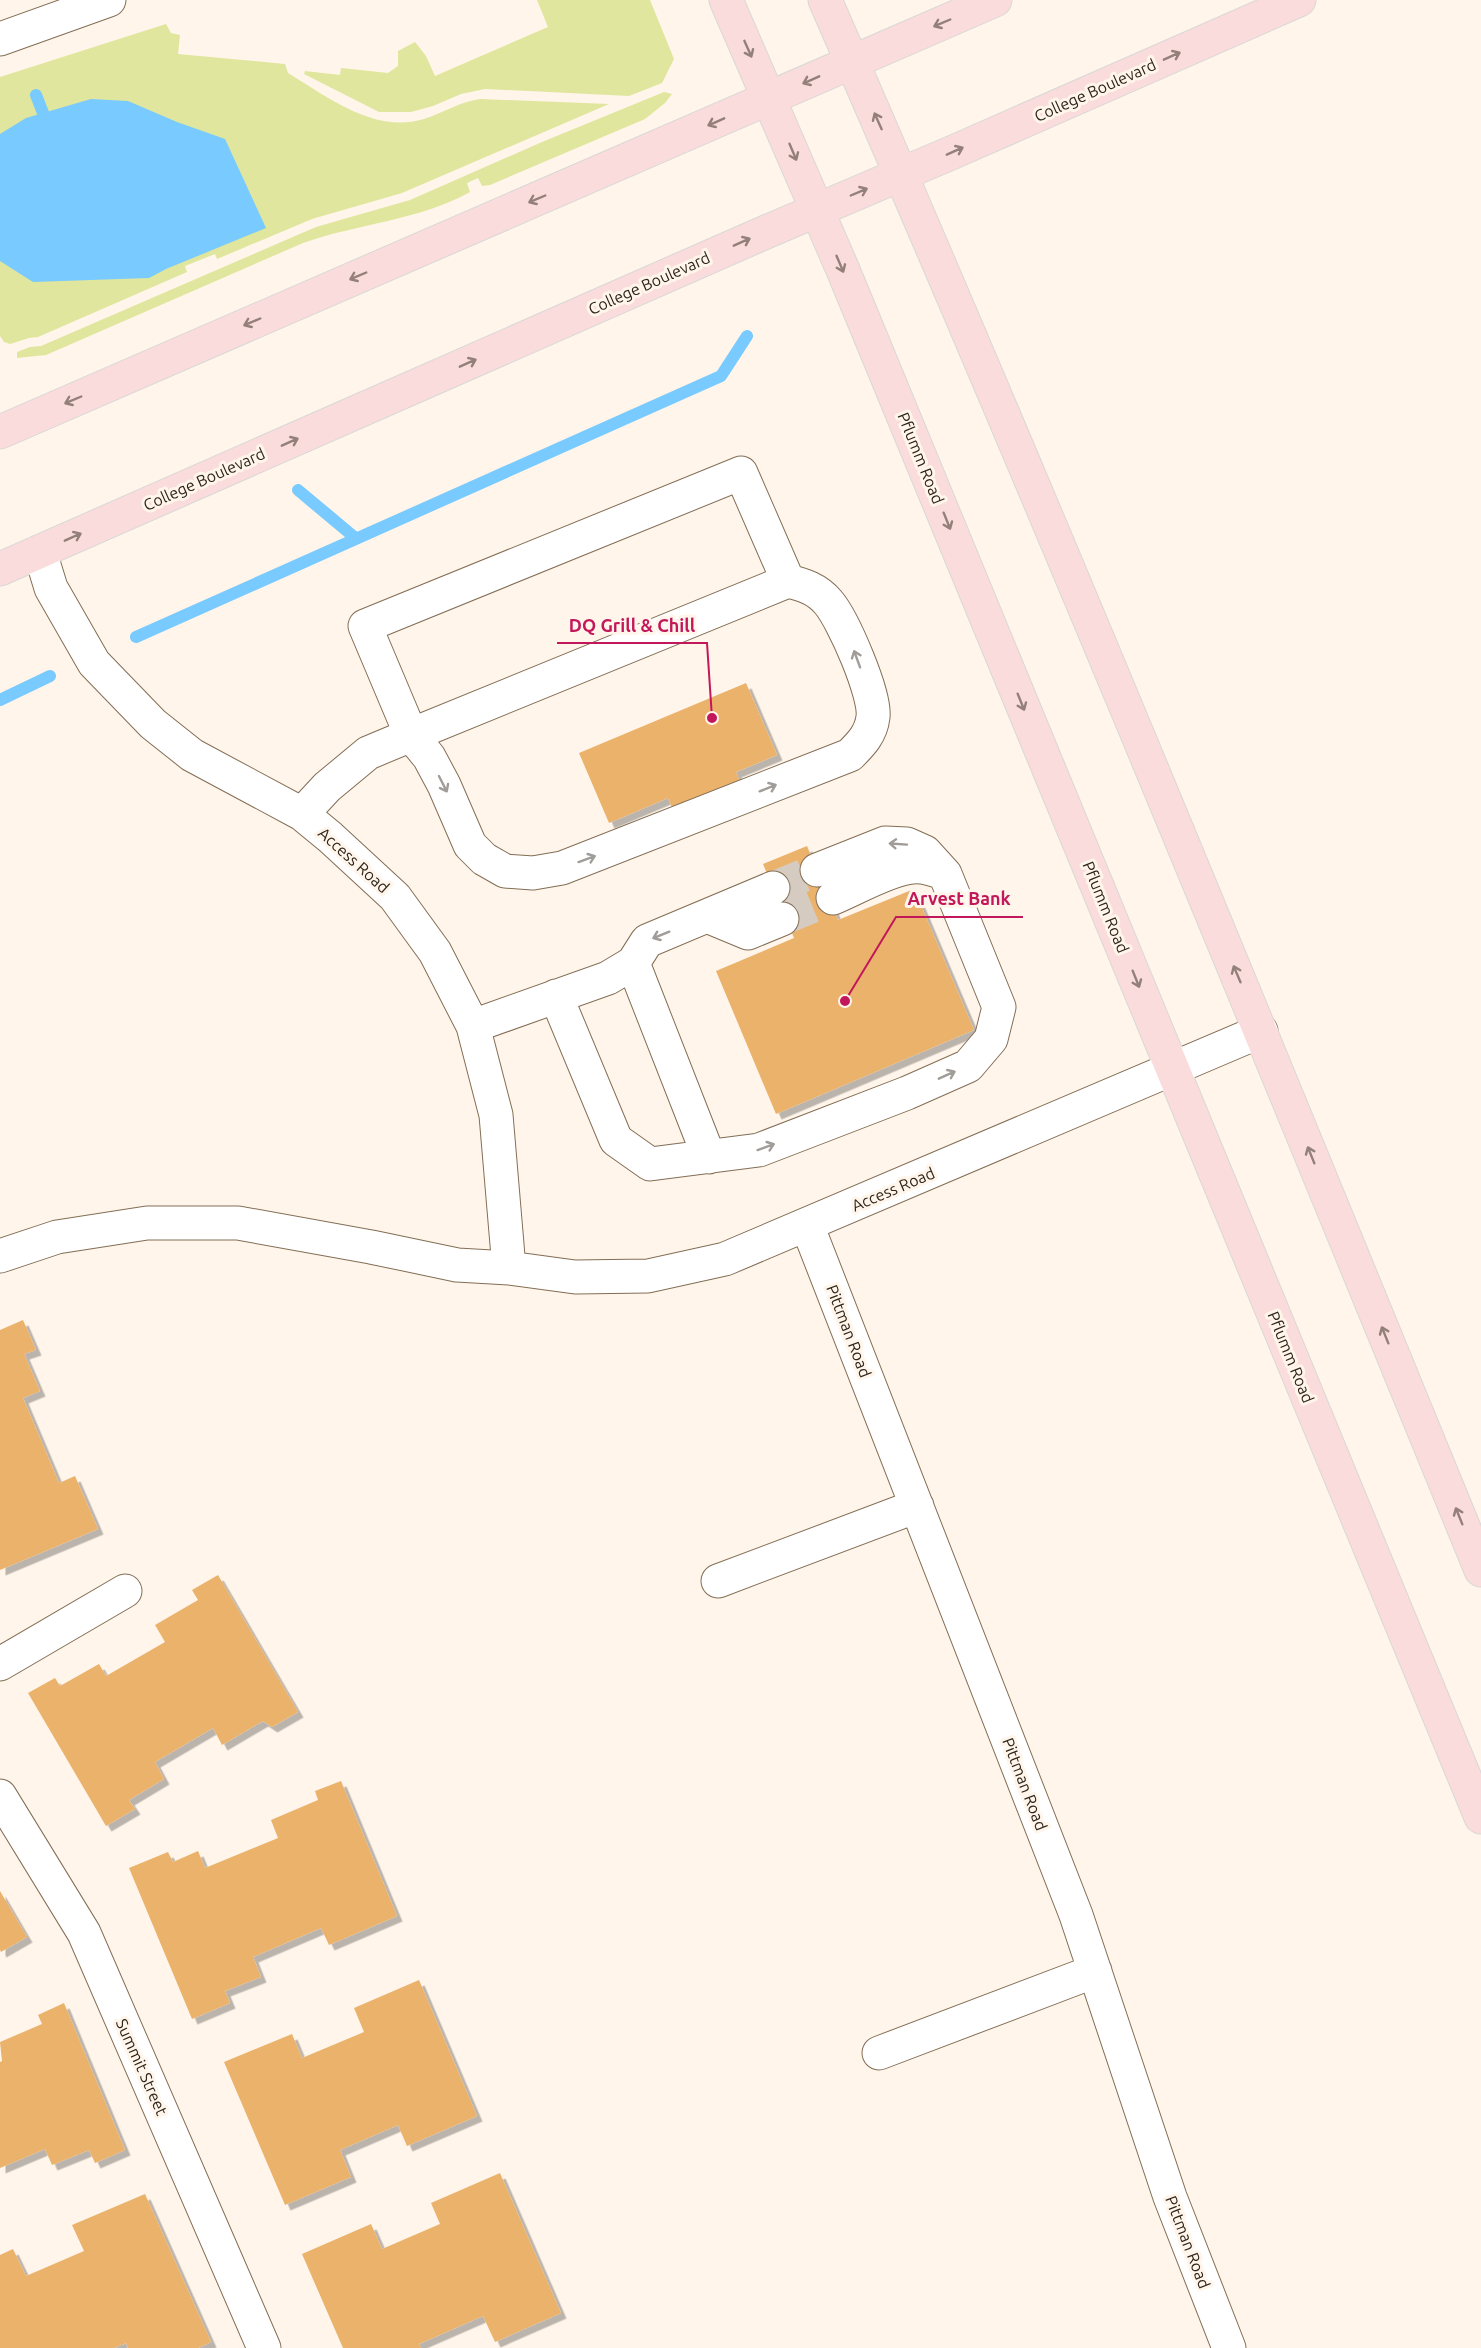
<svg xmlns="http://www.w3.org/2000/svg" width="1481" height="2348" font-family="Ubuntu,sans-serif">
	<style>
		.green { fill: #e0e69d }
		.water { fill: #78caff }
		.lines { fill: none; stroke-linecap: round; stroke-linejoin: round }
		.stream { stroke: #78caff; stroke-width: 12 }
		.building { fill: #ebb26c; filter: url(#shadow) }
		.minor-tunnel { stroke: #d5cbc0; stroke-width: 33; stroke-dasharray: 33 16; stroke-linecap: butt }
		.minor-casing { stroke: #836e55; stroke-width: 35 }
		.major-casing { stroke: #d9d8d6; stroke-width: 35 }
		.minor { stroke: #fff; stroke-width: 33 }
		.major { stroke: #fadcdc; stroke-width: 33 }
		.oneway { stroke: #94807b }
		.oneway2 { stroke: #a09c98 }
		.labels { text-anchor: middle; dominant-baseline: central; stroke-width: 6; stroke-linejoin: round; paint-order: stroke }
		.street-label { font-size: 16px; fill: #2d241a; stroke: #fff5ea }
		.leader { fill: none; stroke: #c2185b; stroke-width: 2 }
		.callout-dot { fill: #c2185b; stroke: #fff5ea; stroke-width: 2 }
		.callout-label { font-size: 18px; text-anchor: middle; font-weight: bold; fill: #c2185b; stroke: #fff5ea; stroke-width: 6; stroke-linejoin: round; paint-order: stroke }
	</style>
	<defs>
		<filter id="shadow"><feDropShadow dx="5.5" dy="5.5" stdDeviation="0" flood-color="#0004"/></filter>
	</defs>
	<rect width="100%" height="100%" fill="#fff5ea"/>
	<path class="green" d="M537,0H650L674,59L662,83L629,96L485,89L461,94L433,106L411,112H379L304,74L305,71L340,75L341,68L388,73L398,66V51L415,42L426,56L435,76L548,27Z
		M166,24L171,33L180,35L178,54L285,64L288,73C328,97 374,134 424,119C443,113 459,102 480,99L609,104L402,193L312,219L217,259L215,254L185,266L187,272L38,337L29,338L10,344L4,342L0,336V77Z
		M664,92L672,94L665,103L645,119L490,185L482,186L478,178L467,183L470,192C417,221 360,223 303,243L46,355L17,358V352L30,347L41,346L316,227L410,200L542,142Z"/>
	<path class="water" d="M91,99L128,101L177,122L225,139L266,228L166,269L149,278L33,282L0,261V134L26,118Z"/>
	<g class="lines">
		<path class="stream" d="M36,95L43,113
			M298,490L353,536
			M136,637L721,376L747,336
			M0,700L50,676"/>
	</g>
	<path class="building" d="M746,683L777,755L736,772L742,787L675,815L668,798L609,823L579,753Z
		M807,846L838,920L914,889L974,1030L776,1114L716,971L794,938L763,864Z
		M23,1320L36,1350L24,1354L40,1391L23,1398L59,1483L75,1476L98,1529L0,1570V1330Z
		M218,1575L298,1712L272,1727L263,1721L222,1745L213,1728L155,1762L164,1779L129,1800L135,1809L106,1826L28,1693L55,1678L60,1686L99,1664L106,1676L165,1642L155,1625L198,1600L192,1590Z
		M341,1781L397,1916L329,1945L321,1928L253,1957L261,1977L225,1991L230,2003L192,2019L129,1868L168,1852L173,1862L198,1851L205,1868L278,1838L271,1820L318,1800L315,1791Z
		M0,1891L27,1937L1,1952L0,1950Z
		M419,1980L477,2116L407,2146L398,2125L340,2150L351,2177L285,2205L224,2062L292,2034L302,2058L364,2032L354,2008Z
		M64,2003L125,2150L95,2163L89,2150L52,2165L45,2149L0,2168V2062L2,2061L0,2042L42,2024L38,2015Z
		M500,2173L561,2313L495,2342L483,2316L419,2344L421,2348H343L302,2254L371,2224L382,2249L440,2224L431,2203Z
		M145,2194L211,2342L198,2348H128L126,2343L114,2348H0V2255L13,2249L26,2276L84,2251L72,2225Z"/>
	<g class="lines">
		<path class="minor-tunnel" d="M773,888L817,870
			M782,919L833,898"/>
		<defs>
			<path id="minor" d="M0,39L109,0
				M40,552L51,588L94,663L153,724L192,755L302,814L330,837L395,897L435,952L473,1026L496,1115L509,1268
				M302,814L327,787L368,753L411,735L788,581L741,473L365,626L411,735L429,757L444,785L470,845L484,859L505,871L533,873L562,868L850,755C861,744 871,734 873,717C876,695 843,619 828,602C817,589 804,585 788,581
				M833,898C855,889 891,868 913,867C924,866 935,870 945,874
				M707,916L748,933L782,919
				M633,963L709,1157
				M556,996L616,1140L650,1164L759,1150L907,1093L968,1066L991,1039L999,1007L945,874L925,852L907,844L885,843L817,870
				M473,1026L608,978L633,963L647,941L773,888
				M807,1225L1076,1915L1170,2197L1229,2348
				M0,1256L57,1237L147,1223H238L371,1247L457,1265L509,1268L575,1277L648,1276L725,1259L1261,1031
				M718,1581L917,1506
				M0,1664L125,1591
				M0,1796L84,1933L264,2348
				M879,2053L1095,1971"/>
			<path id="major" d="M726,0L843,270L1481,1817
				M825,0C1052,519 1266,1045 1481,1570
				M0,432L995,0
				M0,569L759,235L951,153L1299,0"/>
		</defs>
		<use href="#minor" class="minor-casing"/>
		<use href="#major" class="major-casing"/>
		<use href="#minor" class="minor"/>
		<use href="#major" class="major"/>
	</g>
	<defs><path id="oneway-shaft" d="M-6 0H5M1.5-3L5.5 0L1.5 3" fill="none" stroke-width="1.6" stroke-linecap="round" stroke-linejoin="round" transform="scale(1.5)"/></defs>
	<g class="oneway">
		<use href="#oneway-shaft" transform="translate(942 23) rotate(157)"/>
		<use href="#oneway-shaft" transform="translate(748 49) rotate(66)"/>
		<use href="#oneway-shaft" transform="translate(1172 56) rotate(-24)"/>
		<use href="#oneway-shaft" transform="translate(811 80) rotate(156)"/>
		<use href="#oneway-shaft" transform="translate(878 121) rotate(-114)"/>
		<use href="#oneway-shaft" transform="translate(716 122) rotate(156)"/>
		<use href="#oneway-shaft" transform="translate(955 151) rotate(-24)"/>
		<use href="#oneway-shaft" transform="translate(793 152) rotate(67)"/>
		<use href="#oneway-shaft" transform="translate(859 192) rotate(-23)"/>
		<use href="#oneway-shaft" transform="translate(537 199) rotate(157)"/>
		<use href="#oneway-shaft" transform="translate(742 242) rotate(-24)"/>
		<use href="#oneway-shaft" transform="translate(840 264) rotate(67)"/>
		<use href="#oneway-shaft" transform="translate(358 276) rotate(157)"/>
		<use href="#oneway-shaft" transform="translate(252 322) rotate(157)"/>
		<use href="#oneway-shaft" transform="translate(468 363) rotate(-24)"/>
		<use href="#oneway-shaft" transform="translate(73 400) rotate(157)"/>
		<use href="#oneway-shaft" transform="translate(290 442) rotate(-24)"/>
		<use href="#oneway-shaft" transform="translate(947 521) rotate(68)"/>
		<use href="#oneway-shaft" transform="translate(73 537) rotate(-24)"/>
		<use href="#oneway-shaft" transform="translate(1021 702) rotate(68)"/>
		<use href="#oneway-shaft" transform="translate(1237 974) rotate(-113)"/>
		<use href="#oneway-shaft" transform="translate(1136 979) rotate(68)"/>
		<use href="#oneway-shaft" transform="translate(1311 1155) rotate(-112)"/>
		<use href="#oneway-shaft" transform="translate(1385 1335) rotate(-112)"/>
		<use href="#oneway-shaft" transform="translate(1459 1516) rotate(-112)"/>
	</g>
	<g class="oneway2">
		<use href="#oneway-shaft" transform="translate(857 659) rotate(-110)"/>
		<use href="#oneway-shaft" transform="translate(443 784) rotate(63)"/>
		<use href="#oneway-shaft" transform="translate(768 788) rotate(-22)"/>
		<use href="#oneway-shaft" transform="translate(898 844) rotate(-176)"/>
		<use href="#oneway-shaft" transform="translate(587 859) rotate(-20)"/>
		<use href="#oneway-shaft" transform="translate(661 935) rotate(158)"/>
		<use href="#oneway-shaft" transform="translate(947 1075) rotate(-24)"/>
		<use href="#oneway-shaft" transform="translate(766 1147) rotate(-20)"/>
	</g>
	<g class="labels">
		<g class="street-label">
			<text transform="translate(1095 90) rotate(-24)">College Boulevard</text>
			<text transform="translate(649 283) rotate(-24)">College Boulevard</text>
			<text transform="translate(921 458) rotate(68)">Pflumm Road</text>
			<text transform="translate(204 479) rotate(-24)">College Boulevard</text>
			<text transform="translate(354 860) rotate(42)">Access Road</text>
			<text transform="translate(1106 907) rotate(68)">Pflumm Road</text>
			<text transform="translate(893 1189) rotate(-23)">Access Road</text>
			<text transform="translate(849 1331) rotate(69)">Pittman Road</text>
			<text transform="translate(1291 1357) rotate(68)">Pflumm Road</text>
			<text transform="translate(1025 1784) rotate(69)">Pittman Road</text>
			<text transform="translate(142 2067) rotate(66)">Summit Street</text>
			<text transform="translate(1188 2242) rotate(69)">Pittman Road</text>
		</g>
	</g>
	<path class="leader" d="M712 718L707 643H557M845 1001L896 917H1023"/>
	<g class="callout-dot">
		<circle cx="712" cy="718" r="6"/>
		<circle cx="845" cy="1001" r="6"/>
	</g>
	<g class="callout-label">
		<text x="632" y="632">DQ Grill &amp; Chill</text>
		<text x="959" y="905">Arvest Bank</text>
	</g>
</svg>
